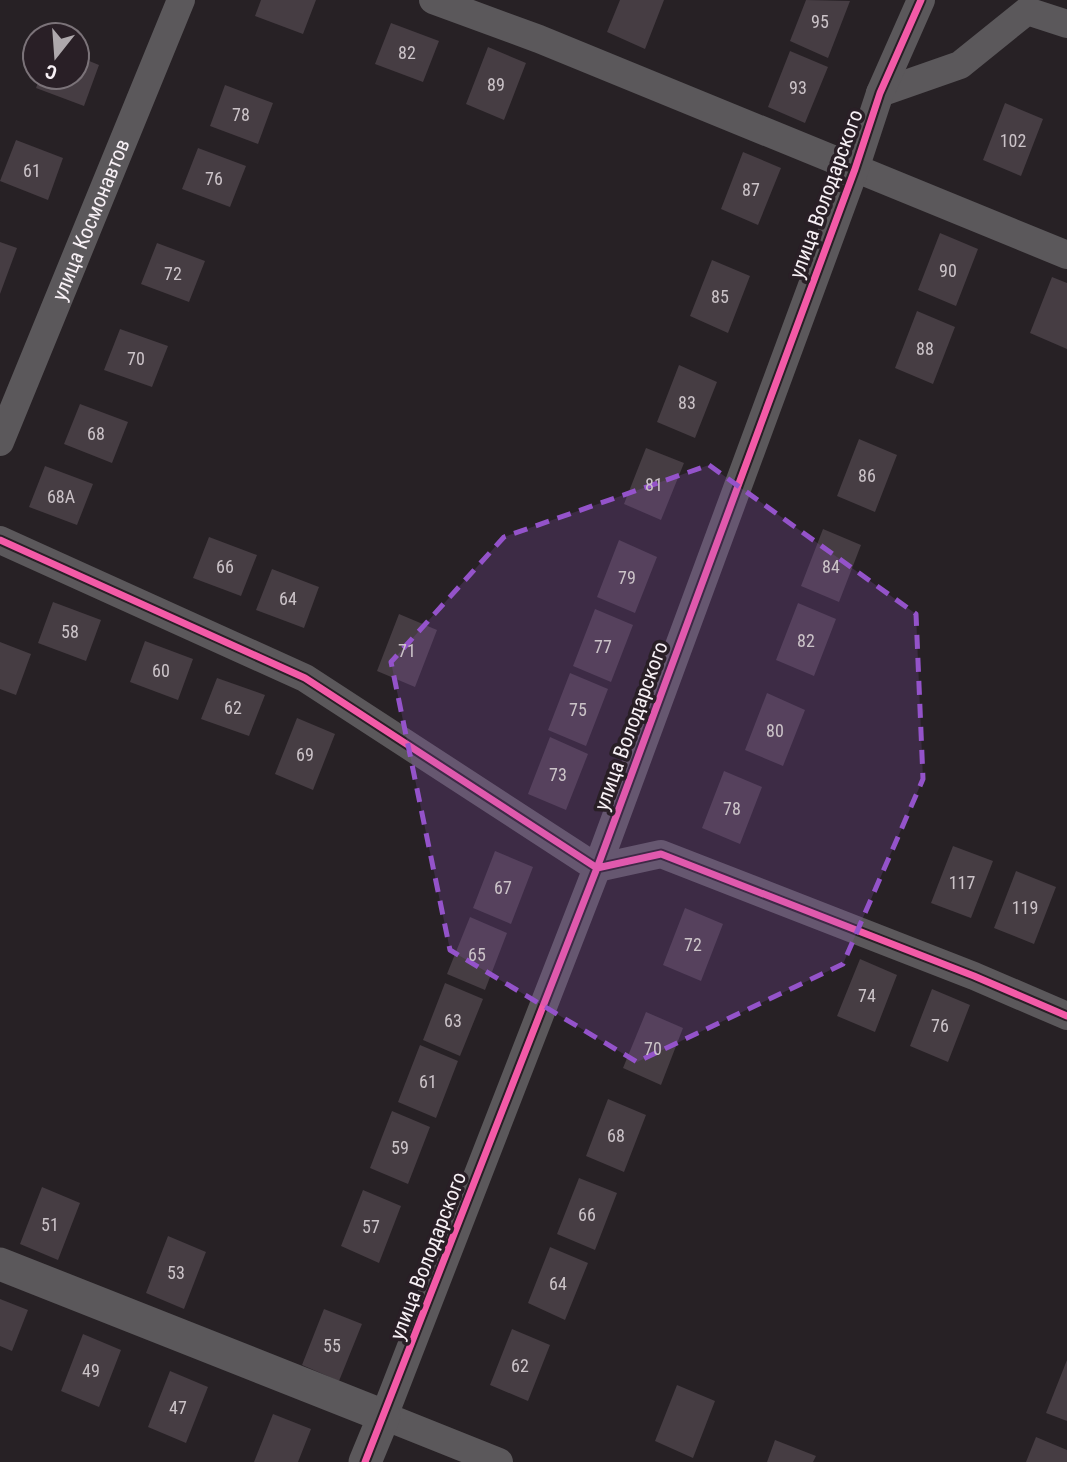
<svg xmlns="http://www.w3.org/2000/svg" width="1067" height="1462" font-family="'Roboto Condensed',sans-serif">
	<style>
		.building { fill: #463d43 }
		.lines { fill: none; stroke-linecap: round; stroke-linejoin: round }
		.minor { stroke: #5b585b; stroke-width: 28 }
		.tertiary { stroke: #5b585b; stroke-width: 33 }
		.cycleway-casing { stroke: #291f26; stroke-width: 11 }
		.cycleway { stroke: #f35aa7; stroke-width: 7 }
		.marked { fill: #9453ca; fill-opacity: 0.2; stroke: #9453ca; stroke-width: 5; stroke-dasharray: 14 9; stroke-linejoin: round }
		.labels { text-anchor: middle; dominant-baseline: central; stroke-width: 7; stroke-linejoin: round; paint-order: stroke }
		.number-label { font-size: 18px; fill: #cbc3c8 }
		.street-label { font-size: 21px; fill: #f7f0f5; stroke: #291f26 }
	</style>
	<rect width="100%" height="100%" fill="#272125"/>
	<path class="building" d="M261,0H316L303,34L255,16Z
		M620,0H664L645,49L607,32Z
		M806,0L850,1L828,58L790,41Z
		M391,23L439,41L423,82L375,64Z
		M488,47L526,63L504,120L466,104Z
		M790,51L828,67L805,123L768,107Z
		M77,56L99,65L84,106L36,88L40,77H77Z
		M225,85L273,103L258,144L210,126Z
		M1005,103L1043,119L1021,176L983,160Z
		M16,140L63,158L48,200L0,181Z
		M198,148L246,166L230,207L182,189Z
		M743,152L781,168L758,225L721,209Z
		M940,233L978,249L956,306L918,290Z
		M0,242L17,248L0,294Z
		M157,243L205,261L189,302L141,284Z
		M712,260L750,276L728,333L690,316Z
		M1052,277L1067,283V349L1030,333Z
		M917,311L955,327L933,384L895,368Z
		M120,329L168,346L152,387L104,370Z
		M679,365L717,382L695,438L657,422Z
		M80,404L128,422L112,463L64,444Z
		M859,439L897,455L875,512L837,496Z
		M646,448L684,463L661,520L624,504Z
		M45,466L93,484L77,525L29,507Z
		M823,529L861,545L839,602L801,586Z
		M209,537L257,555L241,596L193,578Z
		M619,540L657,557L635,613L597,597Z
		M272,569L319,587L304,628L256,610Z
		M53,602L101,620L86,661L38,643Z
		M798,603L836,619L814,676L776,660Z
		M595,609L633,625L611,682L573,666Z
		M399,614L437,630L415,687L377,671Z
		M145,641L193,659L178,700L130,682Z
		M0,642L31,654L16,695L0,689Z
		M570,673L608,689L586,746L548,730Z
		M217,678L265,695L249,736L201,719Z
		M767,693L805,710L783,766L745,750Z
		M297,718L335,734L313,790L275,774Z
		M550,737L588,754L566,810L528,794Z
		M724,771L762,787L740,844L702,828Z
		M953,846L993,861L971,918L931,903Z
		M495,851L533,867L511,924L473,908Z
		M1016,871L1056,887L1034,944L994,928Z
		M685,908L723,924L701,981L663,965Z
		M470,917L507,933L485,990L447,974Z
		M860,959L897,975L875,1032L837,1016Z
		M445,983L483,999L460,1056L423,1040Z
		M932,989L970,1005L948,1062L910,1046Z
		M646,1012L683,1028L661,1085L623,1068Z
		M420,1045L458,1061L436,1118L398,1102Z
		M608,1099L646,1115L624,1172L586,1156Z
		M392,1111L430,1127L408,1184L370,1168Z
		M579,1178L617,1193L595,1250L557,1234Z
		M42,1187L80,1203L58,1260L20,1244Z
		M363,1190L401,1206L379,1263L341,1246Z
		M168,1236L206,1252L184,1309L146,1293Z
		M550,1247L588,1263L565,1320L528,1303Z
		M0,1299L28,1310L12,1351L0,1346Z
		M324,1309L362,1324L339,1381L302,1365Z
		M512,1329L550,1345L528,1401L490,1385Z
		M83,1334L121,1350L99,1407L61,1391Z
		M1067,1360V1421L1046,1413Z
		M170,1371L208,1387L186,1443L148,1427Z
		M677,1385L715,1401L693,1458L655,1441Z
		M273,1414L311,1429L298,1462H254Z
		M1036,1437L1067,1450V1462H1026Z
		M775,1440L816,1456L813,1462H767Z"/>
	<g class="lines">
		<g class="minor">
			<path d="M433,0L539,39L1067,255"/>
			<path d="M880,93L960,65L1027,11L1067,24"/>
			<path id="s1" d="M0,442L181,0"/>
			<path d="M0,540L305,678L597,868L661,854L974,976L1067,1016"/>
			<path d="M499,1462L384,1416L597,868L855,169L880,93L921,0"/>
		</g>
		<path class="tertiary" d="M0,1264L384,1416L365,1462"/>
		<defs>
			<path id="cycleway" d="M0,540L305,678L597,868L661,854L974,976L1067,1016
				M365,1462L597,868L855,169L880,93L921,0"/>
		</defs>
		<use href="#cycleway" class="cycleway-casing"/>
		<use href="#cycleway" class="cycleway"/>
	</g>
	<path class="marked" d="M709,465L916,614L923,779L843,964L637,1062L450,950L391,662L504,537Z"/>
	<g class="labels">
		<g class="number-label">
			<text x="820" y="21">95</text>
			<text x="407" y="52">82</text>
			<text x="496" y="84">89</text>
			<text x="798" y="87">93</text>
			<text x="241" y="114">78</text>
			<text x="1013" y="140">102</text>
			<text x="32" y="170">61</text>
			<text x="214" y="178">76</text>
			<text x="751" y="189">87</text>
			<text x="948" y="270">90</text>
			<text x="173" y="273">72</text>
			<text x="720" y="296">85</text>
			<text x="925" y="348">88</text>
			<text x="136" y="358">70</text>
			<text x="687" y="402">83</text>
			<text x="96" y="433">68</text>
			<text x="867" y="475">86</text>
			<text x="654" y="484">81</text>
			<text x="61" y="496">68А</text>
			<text x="225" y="566">66</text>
			<text x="831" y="566">84</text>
			<text x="627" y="577">79</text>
			<text x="288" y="598">64</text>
			<text x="70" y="631">58</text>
			<text x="806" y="640">82</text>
			<text x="603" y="646">77</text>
			<text x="407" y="650">71</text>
			<text x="161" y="670">60</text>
			<text x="233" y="707">62</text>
			<text x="578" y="709">75</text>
			<text x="775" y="730">80</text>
			<text x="305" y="754">69</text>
			<text x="558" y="774">73</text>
			<text x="732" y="808">78</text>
			<text x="962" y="882">117</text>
			<text x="503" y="887">67</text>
			<text x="1025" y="907">119</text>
			<text x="693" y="944">72</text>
			<text x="477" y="954">65</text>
			<text x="867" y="995">74</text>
			<text x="453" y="1020">63</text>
			<text x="940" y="1025">76</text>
			<text x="653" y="1048">70</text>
			<text x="428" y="1081">61</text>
			<text x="616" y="1135">68</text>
			<text x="400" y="1147">59</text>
			<text x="587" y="1214">66</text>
			<text x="50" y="1224">51</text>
			<text x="371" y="1226">57</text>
			<text x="176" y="1272">53</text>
			<text x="558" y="1283">64</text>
			<text x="332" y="1345">55</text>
			<text x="520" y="1365">62</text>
			<text x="91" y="1370">49</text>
			<text x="178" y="1407">47</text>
		</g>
		<g class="street-label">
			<text transform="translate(826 194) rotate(-70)">улица Володарского</text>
			<text stroke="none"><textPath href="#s1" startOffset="240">улица Космонавтов</textPath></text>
			<text transform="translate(631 726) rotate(-70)">улица Володарского</text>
			<text transform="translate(428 1256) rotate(-69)">улица Володарского</text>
		</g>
	</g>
	<g transform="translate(56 56) rotate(197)"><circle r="33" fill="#291f26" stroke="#7b7379" stroke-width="2"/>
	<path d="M0-5L12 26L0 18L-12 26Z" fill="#aea8ac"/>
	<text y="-10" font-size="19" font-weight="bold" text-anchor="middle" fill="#f7f0f5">С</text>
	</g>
</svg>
